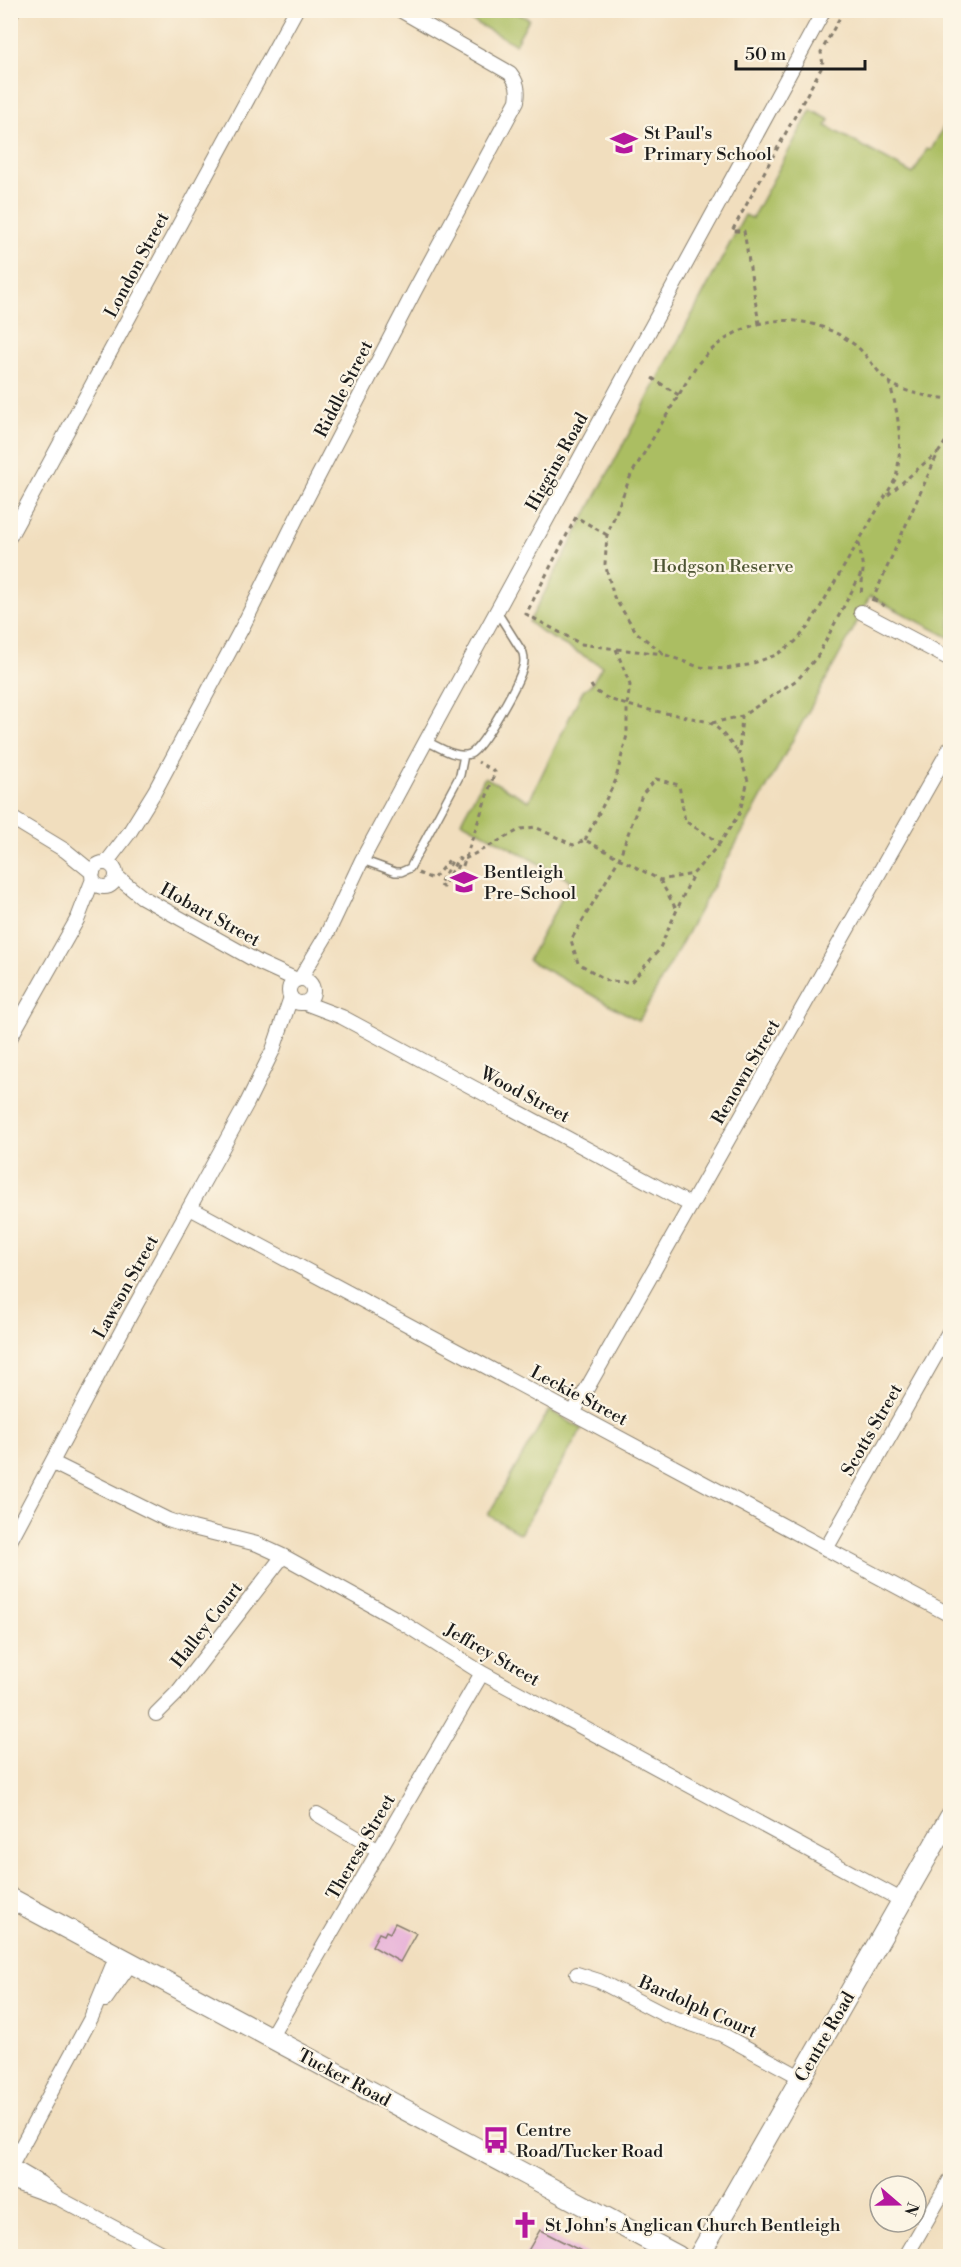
<svg xmlns="http://www.w3.org/2000/svg" width="961" height="2267" font-family="'Libre Bodoni',serif">
	<style>
		.green { fill: #abbe62; stroke: #646d3f; stroke-width: 1.5 }
		.building { fill: #e7b0d8 }
		.lines { fill: none; stroke-linecap: round; stroke-linejoin: round }
		.lane-casing { stroke: #867d6d; stroke-width: 10 }
		.street-casing { stroke: #867d6d; stroke-width: 16 }
		.secondary-casing { stroke: #867d6d; stroke-width: 22 }
		.path { stroke: #867d6d; stroke-width: 3; stroke-dasharray: 4.5 4.5; stroke-linecap: butt }
		.lane { stroke: #fff; stroke-width: 7 }
		.street { stroke: #fff; stroke-width: 14 }
		.secondary { stroke: #fff; stroke-width: 20 }
		.labels { text-anchor: middle; dominant-baseline: central; stroke-width: 4.5; stroke-linejoin: round; paint-order: stroke }
		.poi-label { font-size: 18px; fill: #1c1c1c; stroke: #fcf5e5; text-anchor: start }
		.street-label { font-size: 18px; fill: #1c1c1c; stroke: #fcf5e5 }
		.park-label { font-size: 18px; fill: #4e5534; stroke: #fcf5e5 }
	</style>
	<rect width="100%" height="100%" fill="#fcf5e5"/>
	<filter id="ink" filterUnits="userSpaceOnUse"><feTurbulence type="fractalNoise" baseFrequency=".0167" numOctaves="2"/><feDisplacementMap in="SourceGraphic" scale="12" xChannelSelector="R" yChannelSelector="G"/><feConvolveMatrix kernelMatrix="1 2 1 2 8 2 1 2 1" color-interpolation-filters="sRGB"/></filter>
	<filter id="wash" filterUnits="userSpaceOnUse"><feTurbulence type="fractalNoise" baseFrequency=".008" numOctaves="4" result="noise"/><feDisplacementMap in="SourceGraphic" scale="24" xChannelSelector="R" yChannelSelector="G"/><feGaussianBlur stdDeviation="1.35" result="paint"/><feColorMatrix in="noise" values="0 0 0 0 0 0 0 0 0 0 0 0 0 0 0 0 0 1.4 0 .05"/><feComposite in="paint" operator="in"/></filter>
	<g filter="url(#wash)">
		<rect width="100%" height="100%" fill="#f1debe"/>
		<path class="green" d="M463,11H513L529,19L515,44L461,15Z
			M811,110L830,120L826,126L913,174L927,149L931,150L947,121L950,123V638L870,596L853,630L639,1021L528,960L571,881L461,821L485,777L529,801L577,702L584,689L591,685L602,666L543,633L529,622L745,215L752,218Z
			M549,1410L582,1429L520,1534L488,1515Z"/>
		<g id="blocks">
			<path class="building" d="M395,1923L416,1933L400,1962L372,1946L379,1933L384,1935L386,1931L390,1933Z
				M540,2230L591,2256H525Z"/>
		</g>
	</g>
	<g filter="url(#ink)">
		<use href="#blocks" fill-opacity="0" stroke="#867d6d" stroke-width="1.5"/>
		<g class="lines">
			<defs>
				<path id="lane" d="M426,741C439,747 456,759 470,754C483,748 519,682 523,667C525,661 524,658 523,653L497,612
					M362,860L395,872H401L410,868L460,775L464,755"/>
				<path id="street" d="M10,15L13,10
					M10,536L296,10
					M861,612L950,659
					M10,817L66,851L93,873
					M106,863L129,833L155,791L244,624L298,515L415,290L517,101C519,89 517,82 510,73L400,10
					M92 875a12 12 0 1 1 24 0a12 12 0 1 1-24 0Z
					M116,876L142,897L260,963L297,980
					M289 991a12 12 0 1 1 24 0a12 12 0 1 1-24 0Z
					M300,979L327,934L362,860L426,741L824,10
					M305,1003L342,1017L691,1205
					M10,1038L78,918L93,879
					M190,1208L950,1615
					M573,1413L950,748
					M53,1463L168,1520L193,1528L257,1544L283,1556L395,1618L482,1673L903,1901
					M10,1541L128,1319L247,1103L273,1050L291,997
					M826,1549L950,1330
					M156,1714L177,1693L283,1556
					M317,1814L379,1851
					M577,1974L599,1981L665,2015L721,2034L802,2078
					M105,2000L131,1963
					M270,2038L482,1673
					M10,2181L60,2199L167,2256
					M60,2199L40,2183L11,2166L91,2018L117,1955
					M906,2256L950,2180"/>
				<path id="secondary" d="M10,1898L678,2256
					M699,2256L950,1817"/>
			</defs>
			<use href="#lane" class="lane-casing"/>
			<use href="#street" class="street-casing"/>
			<use href="#secondary" class="secondary-casing"/>
			<path class="path" d="M759,324L744,231H732L823,65L821,52L844,10
				M652,378L680,396
				M889,382C899,414 903,444 896,478L809,626L795,642L776,655L748,665L725,669L699,667L666,655L637,633L614,597L605,564L607,535L631,475L696,366C738,315 801,305 855,345C868,355 876,372 889,382C906,394 931,397 950,399
				M888,495L927,461L938,453
				M859,543L863,570L861,596
				M873,599L885,606
				M872,601L938,453L950,435
				M617,649L664,654
				M591,685C603,709 686,713 710,723C719,726 732,746 739,753
				M712,723L742,716
				M585,840L615,782L627,735V705L630,685L616,649L581,644L526,614L576,517L607,535
				M720,843L693,874L659,950L631,982L608,981L578,963L571,940L619,859L642,795L656,779L679,785L685,821L720,843L739,814L748,781L739,753L742,716L798,679L817,657L863,570
				M465,859L521,829L535,827L573,845L585,840L660,880L693,874
				M418,873L433,879L449,860L452,861L439,885L443,887L458,858L460,859L452,881L457,883
				M660,880L676,909
				M457,883L495,772L478,762"/>
			<use href="#lane" class="lane"/>
			<use href="#street" class="street"/>
			<use href="#secondary" class="secondary"/>
		</g>
	</g>
	<defs>
		<symbol id="school-bare" viewBox="-9 -9 18 18"><path d="M0-5L7-2L0 1L-7-2ZM-4 1L0 2.5L4 1V4Q0 6-4 4Z" fill="#b5179e" stroke="#fcf5e5" stroke-width="2.5" paint-order="stroke"/></symbol>
		<symbol id="bus-bare" viewBox="-9 -9 18 18"><path d="M-5-6H5V4H4V6H2V4H-2V6H-4V4H-5ZM-3.5-4V0h7V-4ZM-3.5 1.2v1.5H-2V1.2ZM2 1.2v1.5H3.5V1.2Z" fill="#b5179e" stroke="#fcf5e5" stroke-width="2.5" paint-order="stroke"/></symbol>
		<symbol id="church-bare" viewBox="-9 -9 18 18"><path d="M-1.2-6h2.4v3.5h3.3v2.4h-3.3V6h-2.4V-.1h-3.3v-2.4h3.3Z" fill="#b5179e" stroke="#fcf5e5" stroke-width="2.5" paint-order="stroke"/></symbol>
	</defs>
	<g fill-rule="evenodd">
		<use href="#school-bare" x="605" y="124" width="38" height="38"/>
		<use href="#school-bare" x="445" y="863" width="38" height="38"/>
		<use href="#bus-bare" x="477" y="2121" width="38" height="38"/>
		<use href="#church-bare" x="506" y="2206" width="38" height="38"/>
	</g>
	<g class="labels">
		<g class="poi-label">
			<text x="644" y="133">St Paul's<tspan x="644" dy="21">Primary School</tspan></text>
			<text x="484" y="872">Bentleigh<tspan x="484" dy="21">Pre-School</tspan></text>
			<text x="516" y="2130">Centre<tspan x="516" dy="21">Road/Tucker Road</tspan></text>
			<text x="545" y="2225">St John's Anglican Church Bentleigh</text>
		</g>
		<g class="street-label">
			<text transform="translate(137 265) rotate(-62)">London Street</text>
			<text transform="translate(344 389) rotate(-63)">Riddle Street</text>
			<text transform="translate(557 462) rotate(-61)">Higgins Road</text>
			<text transform="translate(210 915) rotate(29)">Hobart Street</text>
			<text transform="translate(746 1072) rotate(-60)">Renown Street</text>
			<text transform="translate(525 1095) rotate(28)">Wood Street</text>
			<text transform="translate(126 1287) rotate(-61)">Lawson Street</text>
			<text transform="translate(579 1396) rotate(28)">Leckie Street</text>
			<text transform="translate(872 1430) rotate(-60)">Scotts Street</text>
			<text transform="translate(207 1625) rotate(-52)">Halley Court</text>
			<text transform="translate(492 1655) rotate(30)">Jeffrey Street</text>
			<text transform="translate(361 1847) rotate(-60)">Theresa Street</text>
			<text transform="translate(698 2007) rotate(24)">Bardolph Court</text>
			<text transform="translate(825 2037) rotate(-60)">Centre Road</text>
			<text transform="translate(344 2078) rotate(28)">Tucker Road</text>
		</g>
		<g class="park-label">
			<text x="723" y="566">Hodgson Reserve</text>
		</g>
	</g>
	<rect width="961" height="2267" fill="none" stroke="#fcf5e5" stroke-width="36"/>
	<g transform="translate(898 2204) rotate(110)"><circle r="28" fill="#fcf5e5" stroke="#a29e95" stroke-width="1.5"/>
	<path d="M0-4.5L10 22L0 15L-10 22Z" fill="#b5179e"/>
	<text y="-9" font-size="16" font-weight="bold" text-anchor="middle" fill="#1c1c1c">N</text>
	</g>
	<path d="M736 60v9h129v-9" fill="none" stroke="#1c1c1c" stroke-width="3"/>
	<text x="745" y="60" font-size="18" fill="#1c1c1c" stroke="#fcf5e5" stroke-width="4.5" paint-order="stroke">50 m</text>
</svg>
